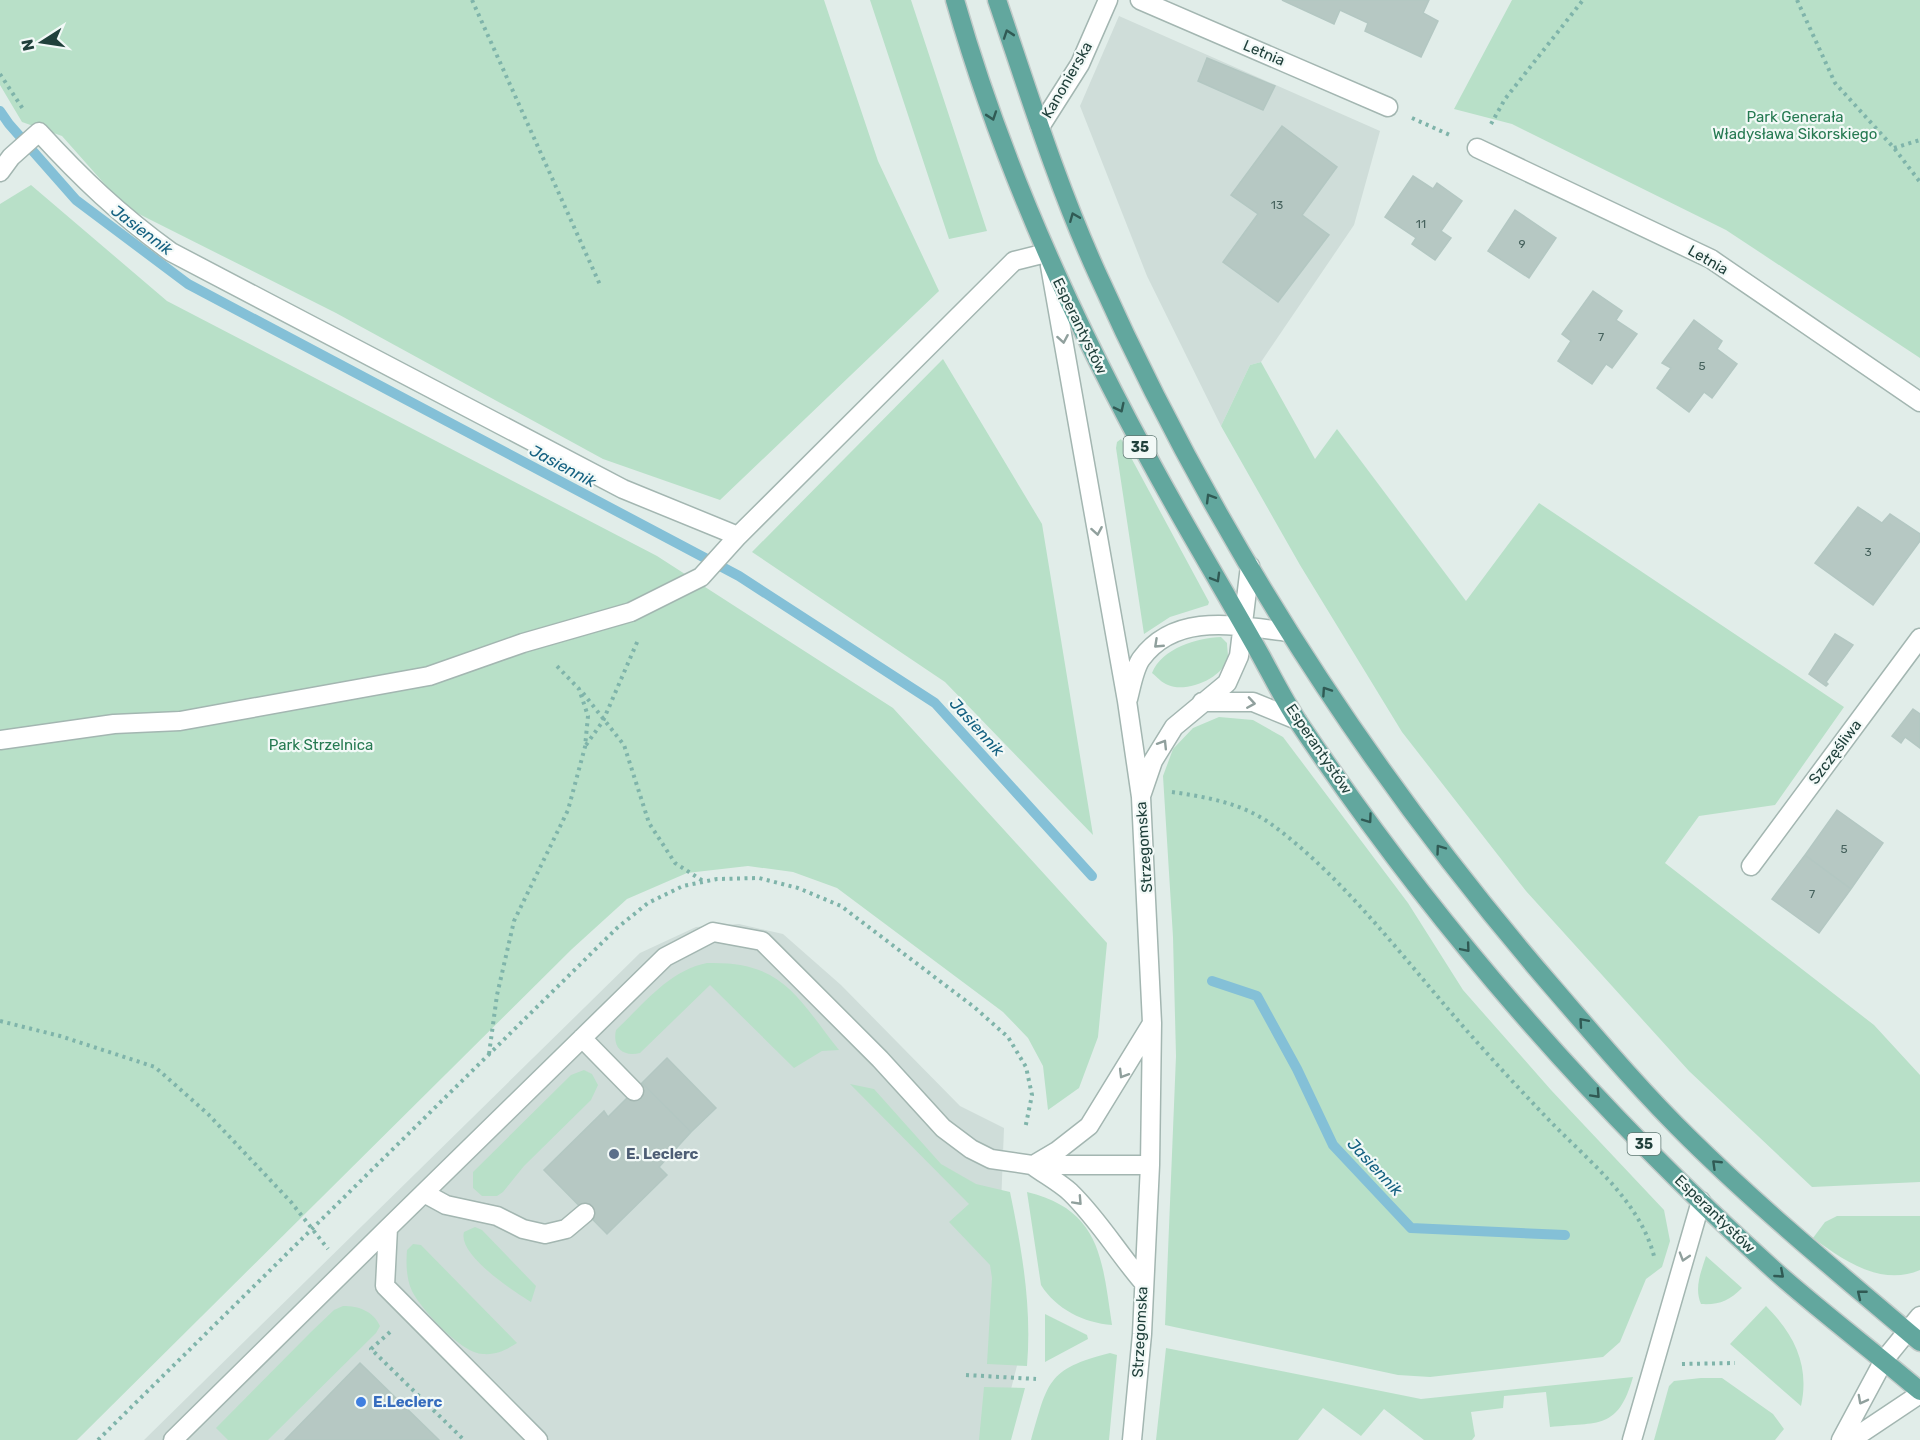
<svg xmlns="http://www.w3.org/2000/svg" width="1920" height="1440" font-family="Rubik,sans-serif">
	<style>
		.built { fill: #cfddd9 }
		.green { fill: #b8e0c8 }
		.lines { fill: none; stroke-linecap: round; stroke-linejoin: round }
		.stream { stroke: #84c0d7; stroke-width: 10 }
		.building { fill: #b6c8c3; stroke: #b3c7c2; stroke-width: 1.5 }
		.minor-casing { stroke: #a3b6b1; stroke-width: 21 }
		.major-casing { stroke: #c1cac8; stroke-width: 21 }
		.path { stroke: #7fb4aa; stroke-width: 4; stroke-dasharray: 3 4.5; stroke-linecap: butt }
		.minor { stroke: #fff; stroke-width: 18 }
		.major { stroke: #62a79e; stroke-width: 18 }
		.oneway { stroke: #305a54 }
		.oneway2 { stroke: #90a09d }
		.service-dot { fill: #5c6f8a; stroke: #f2f9f7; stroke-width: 2 }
		.shop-dot { fill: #3f7fe0; stroke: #f2f9f7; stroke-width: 2 }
		.labels { text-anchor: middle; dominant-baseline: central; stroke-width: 4.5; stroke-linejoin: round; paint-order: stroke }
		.number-label { font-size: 12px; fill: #46625d }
		.shield { fill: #f2f9f7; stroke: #5f7873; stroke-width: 1.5 }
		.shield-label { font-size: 14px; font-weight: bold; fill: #20403b }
		.street-label { font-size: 15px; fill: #20403b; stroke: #f2f9f7 }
		.park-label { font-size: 15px; fill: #267a52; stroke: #f2f9f7 }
		.service-label { font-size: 15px; font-weight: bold; fill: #4e5e75; stroke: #f2f9f7; text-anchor: start }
		.shop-label { font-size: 15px; font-weight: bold; fill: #366cbe; stroke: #f2f9f7; text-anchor: start }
		.water-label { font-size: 16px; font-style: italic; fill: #146181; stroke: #f2f9f7 }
	</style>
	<rect width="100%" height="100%" fill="#e1ede9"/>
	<path class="built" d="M1119,16L1380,131L1354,225L1261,362L1250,365L1221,426L1147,276L1080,106Z
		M739,924L783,934L841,985L960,1106L1004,1128L1001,1205L1020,1354L998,1440H144L640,953L696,927Z"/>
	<path class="green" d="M0,0H824L878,161L939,291L720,500L603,459L336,313L125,207L62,136L22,122L0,85Z
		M870,0H911L987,231L949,239Z
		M1512,0H1920V358L1726,230L1512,124L1454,109Z
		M31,185L167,301L657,556L893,708L1107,943L1098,1037L1079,1088L1048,1110L1043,1066L1028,1038L1003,1012L837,888L793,872L748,866L687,873L627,899L572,949L77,1440H0V204Z
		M943,359L1042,524L1093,835L945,682L752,552Z
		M1261,362L1315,459L1337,429L1466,601L1539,503L1844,707L1775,805L1699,816L1665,863L1874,1025L1920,1075V1182L1812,1187L1689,1071L1526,891L1402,732L1300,565L1221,426L1250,365Z
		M1121,439L1209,602L1208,605L1170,617L1144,634L1116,448L1117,442Z
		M1221,637L1227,643C1227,647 1228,653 1228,657C1223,679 1186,693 1168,685C1162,683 1157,677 1152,673C1162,648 1197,638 1221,637Z
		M1219,717L1253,720L1283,737L1408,903L1463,990L1551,1090L1664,1210L1670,1241L1662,1267L1646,1279L1620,1342L1603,1357L1430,1377L1398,1375L1165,1325L1176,1056L1173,937L1163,776L1173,749L1193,728Z
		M707,963C783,961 796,996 839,1050L822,1051L794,1068L710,985L640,1053C623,1057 612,1048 616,1030C644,1004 668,971 707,963Z
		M584,1070L592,1074L598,1085L591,1100L524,1166L503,1192L497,1196H482L473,1188V1172L571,1075Z
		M850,1084L874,1089L941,1164L976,1184L1010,1192C1022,1250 1032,1307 1027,1366L987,1364L992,1278L990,1265L949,1222L969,1204Z
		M1027,1192C1101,1210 1102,1259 1112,1325C1084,1323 1056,1309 1041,1285Z
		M1837,1216H1920V1270C1881,1287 1843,1260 1813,1238L1825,1222Z
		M475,1227L482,1230L536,1286L531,1302C514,1292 457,1254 464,1232Z
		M413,1244L421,1245L517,1343C506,1350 497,1355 483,1354C462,1354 421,1309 412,1291C406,1278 406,1263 407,1250Z
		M1706,1256L1742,1288C1729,1301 1719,1305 1701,1304C1694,1288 1701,1272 1706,1256Z
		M343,1306C359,1306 373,1311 380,1326L376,1333L268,1440H228L216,1428L312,1331L334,1310Z
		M1766,1306C1794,1334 1810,1365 1801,1406L1730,1344Z
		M1045,1314L1087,1335L1088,1339L1045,1362Z
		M1166,1348L1421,1399L1633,1377C1618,1430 1599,1422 1550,1427L1546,1392L1504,1396L1503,1408L1471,1412L1475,1436L1472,1440H1424L1384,1409L1361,1436L1323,1408L1298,1440H1156Z
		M1110,1353L1117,1355L1109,1440H1031C1048,1383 1046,1369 1110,1353Z
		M1701,1378H1722L1773,1414L1784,1429L1775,1440H1654L1669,1386L1674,1381Z
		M984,1387L1025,1388L1011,1440H979Z"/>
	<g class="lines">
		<path class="stream" d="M0,111L9,124L76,200L188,284L739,576L935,703L1092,876
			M1212,981L1257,996L1297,1069L1333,1145L1411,1228L1565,1235"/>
	</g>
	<path class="building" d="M1282,0H1429L1423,13L1438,21L1421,57L1365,31L1368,23L1340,10L1334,24Z
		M1207,58L1275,86L1263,110L1198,81Z
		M1282,126L1337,167L1302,215L1329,235L1278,302L1223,262L1258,214L1231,195Z
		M1413,176L1433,189L1437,183L1462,201L1441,231L1451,238L1435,260L1412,244L1416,238L1385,217Z
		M1515,210L1556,238L1529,278L1488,251Z
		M1593,291L1622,311L1616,320L1637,334L1612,368L1606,364L1592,384L1558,361L1571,341L1562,334Z
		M1694,320L1722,341L1717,349L1737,364L1712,398L1704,392L1689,412L1657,388L1671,368L1662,363Z
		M1858,507L1882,523L1890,514L1920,534V541L1873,605L1815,563Z
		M1835,634L1853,645L1826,682L1828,684L1826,686L1809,674Z
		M1913,709L1920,714V748L1905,737L1901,743L1892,736Z
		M1837,810L1883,843L1851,889L1805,855Z
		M1805,855L1851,889L1819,933L1772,899Z
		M667,1058L716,1108L691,1132L642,1083Z
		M642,1083L691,1132L659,1167L667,1175L607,1234L544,1170L604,1111L608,1117Z
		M360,1363L439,1440H285Z"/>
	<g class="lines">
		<defs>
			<path id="minor" d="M1140,0L1388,107
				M1040,127L1080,64L1108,0
				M1477,148L1711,259L1920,402
				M0,172L11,157L39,132C81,178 120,215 171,252L623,489L738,536
				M1050,266L1127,701L1141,797L1152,1023L1150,1165L1142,1334L1132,1440
				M1128,699C1131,688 1134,669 1141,659C1176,611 1238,626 1289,632
				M1202,702H1253L1297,720
				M0,740L114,724L180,721L429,676L523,643L631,612L701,577L738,536L1014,261L1046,253
				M1141,796L1153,761L1174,727L1227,683L1239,656L1250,566
				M1751,866L1920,638
				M582,1038L634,1091
				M1035,1164L1057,1151L1089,1126L1151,1025
				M1032,1165C1044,1174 1059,1182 1070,1192C1098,1219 1118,1253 1143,1282
				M424,1193L446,1205L497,1216L523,1229L545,1234L566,1229L585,1213
				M173,1440L388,1228
				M538,1440L385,1286L388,1228L665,957L713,932L762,941L880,1059L943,1128L971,1149L991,1159L1032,1165H1150
				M1632,1440L1701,1201
				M1841,1440L1884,1360L1920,1316
				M1851,1440L1920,1394"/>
			<path id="major" d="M955,0C1009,189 1094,366 1192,536C1215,576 1238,615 1261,656C1273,678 1285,702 1299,723C1434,924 1594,1108 1774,1270C1821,1312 1872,1350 1920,1391
				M997,0C1028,91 1057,185 1097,273C1214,534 1369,775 1556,991C1599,1041 1642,1092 1690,1139C1763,1211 1842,1276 1920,1342"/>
		</defs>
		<use href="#minor" class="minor-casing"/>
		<use href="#major" class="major-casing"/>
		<path class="path" d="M472,0L601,287
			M1797,0L1835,83L1894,148L1920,182
			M0,74L23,109
			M1412,118L1452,136
			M1491,124L1505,99L1583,0
			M1894,148L1920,140
			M583,693L624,745L649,823L675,863L703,881
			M586,745L603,721L638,640
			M1172,792C1206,797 1242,803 1271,824C1348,880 1412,970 1476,1041C1499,1067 1523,1093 1547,1118C1586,1159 1639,1199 1654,1256
			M0,1021L60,1036L155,1067L208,1114L291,1202L328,1249
			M489,1054L497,995L514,921L568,810L585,747L588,716L579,689L555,664
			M390,1332L371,1349L464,1440
			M1682,1364L1735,1363
			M966,1375L1036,1379
			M98,1440L617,928L648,903L683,886L717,879L759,878L798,888L841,906L974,1007L1008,1037L1026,1067L1032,1095L1025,1129"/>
		<use href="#minor" class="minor"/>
		<use href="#major" class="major"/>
	</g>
	<defs><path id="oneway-chevron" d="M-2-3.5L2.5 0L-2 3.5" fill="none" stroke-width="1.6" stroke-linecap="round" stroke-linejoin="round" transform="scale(1.5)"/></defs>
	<g class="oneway">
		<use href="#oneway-chevron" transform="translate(1008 34) rotate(-109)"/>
		<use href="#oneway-chevron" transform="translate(992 116) rotate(71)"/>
		<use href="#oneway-chevron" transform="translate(1074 217) rotate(-112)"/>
		<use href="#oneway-chevron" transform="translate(1120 408) rotate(64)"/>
		<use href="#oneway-chevron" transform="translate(1210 498) rotate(-121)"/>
		<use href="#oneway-chevron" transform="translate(1216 578) rotate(60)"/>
		<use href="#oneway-chevron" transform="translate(1326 691) rotate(-124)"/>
		<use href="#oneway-chevron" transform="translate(1368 819) rotate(54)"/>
		<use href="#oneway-chevron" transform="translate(1440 849) rotate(-126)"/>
		<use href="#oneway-chevron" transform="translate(1466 948) rotate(50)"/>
		<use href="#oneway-chevron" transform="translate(1583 1022) rotate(-131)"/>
		<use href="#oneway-chevron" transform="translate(1596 1094) rotate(47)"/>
		<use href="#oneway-chevron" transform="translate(1716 1164) rotate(-136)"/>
		<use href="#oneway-chevron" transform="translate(1780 1274) rotate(41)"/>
		<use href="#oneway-chevron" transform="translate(1861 1294) rotate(-141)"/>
	</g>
	<g class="oneway2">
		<use href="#oneway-chevron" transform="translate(1063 339) rotate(80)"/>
		<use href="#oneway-chevron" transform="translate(1097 531) rotate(80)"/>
		<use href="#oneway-chevron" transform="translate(1158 644) rotate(137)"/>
		<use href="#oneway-chevron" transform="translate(1251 703) rotate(9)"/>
		<use href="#oneway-chevron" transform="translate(1163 744) rotate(-58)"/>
		<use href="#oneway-chevron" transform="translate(1123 1074) rotate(121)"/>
		<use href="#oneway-chevron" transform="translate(1078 1201) rotate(47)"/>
		<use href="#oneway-chevron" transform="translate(1684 1257) rotate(107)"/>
		<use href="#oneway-chevron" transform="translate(1862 1400) rotate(118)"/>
	</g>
	<circle class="service-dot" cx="614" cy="1154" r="6"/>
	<circle class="shop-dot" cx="361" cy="1402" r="6"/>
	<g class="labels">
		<g class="number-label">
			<text x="1277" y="205">13</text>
			<text x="1421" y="224">11</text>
			<text x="1522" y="244">9</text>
			<text x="1601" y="337">7</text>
			<text x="1702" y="366">5</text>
			<text x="1868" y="552">3</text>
			<text x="1844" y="849">5</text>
			<text x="1812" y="894">7</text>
		</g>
		<g class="shield">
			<rect x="1123.5" y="436" width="33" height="22" rx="4.5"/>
			<rect x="1627.5" y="1133" width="33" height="22" rx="4.5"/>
		</g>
		<g class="shield-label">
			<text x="1140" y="447">35</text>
			<text x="1644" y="1144">35</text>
		</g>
		<g class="street-label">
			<text transform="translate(1264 53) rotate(23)">Letnia</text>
			<text transform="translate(1067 80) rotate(-60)">Kanonierska</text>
			<text transform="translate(1708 260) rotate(30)">Letnia</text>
			<text transform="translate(1080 326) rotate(64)">Esperantystów</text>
			<text transform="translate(1319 749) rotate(56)">Esperantystów</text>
			<text transform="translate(1835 752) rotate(-53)">Szczęśliwa</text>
			<text transform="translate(1144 847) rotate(-94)">Strzegomska</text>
			<text transform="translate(1715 1214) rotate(44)">Esperantystów</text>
			<text transform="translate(1140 1332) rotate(-87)">Strzegomska</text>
		</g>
		<g class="park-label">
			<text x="1795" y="117">Park Generała<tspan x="1795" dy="17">Władysława Sikorskiego</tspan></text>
			<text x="321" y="745">Park Strzelnica</text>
		</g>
		<g class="service-label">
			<text x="626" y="1154">E. Leclerc</text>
		</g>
		<g class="shop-label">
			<text x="373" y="1402">E.Leclerc</text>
		</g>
		<g class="water-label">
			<text transform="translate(142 230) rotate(37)">Jasiennik</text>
			<text transform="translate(563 466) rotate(28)">Jasiennik</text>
			<text transform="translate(977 727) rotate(48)">Jasiennik</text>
			<text transform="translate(1375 1167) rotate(47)">Jasiennik</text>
		</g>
	</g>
	<g transform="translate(42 42) rotate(258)" stroke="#f2f9f7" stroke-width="4.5" paint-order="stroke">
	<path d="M0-4.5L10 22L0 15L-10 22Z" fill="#20403b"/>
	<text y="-9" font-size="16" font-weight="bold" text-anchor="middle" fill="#20403b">N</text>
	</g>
</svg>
